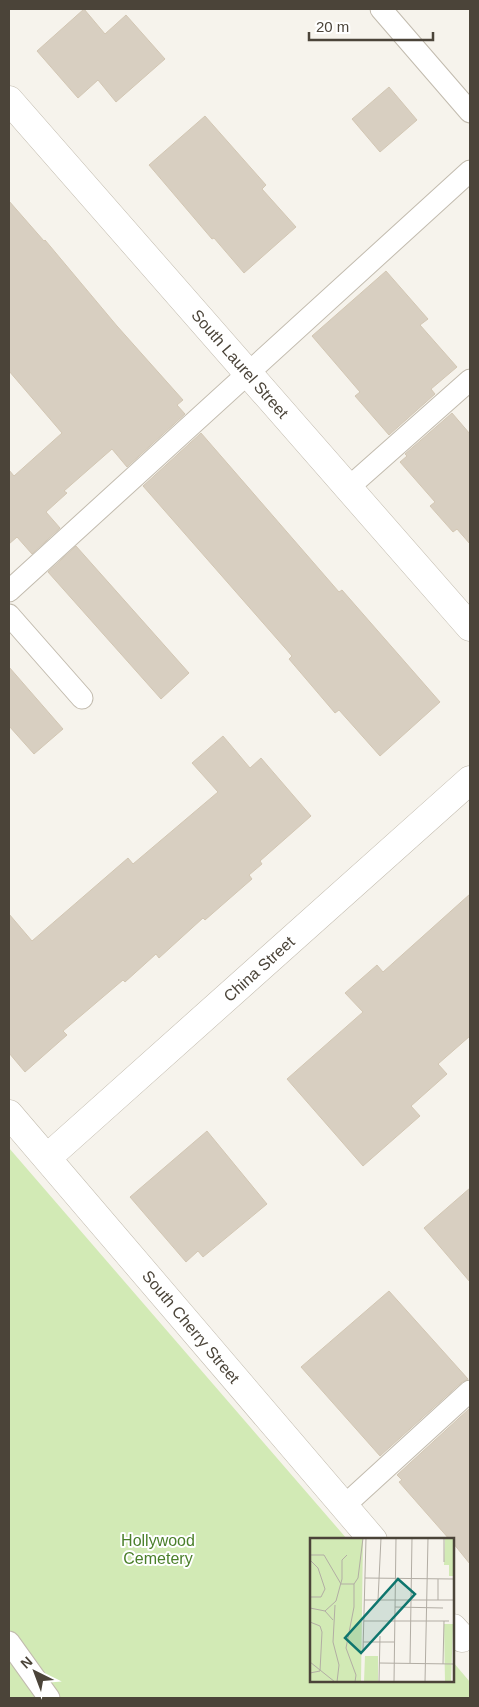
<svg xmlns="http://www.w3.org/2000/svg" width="479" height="1707" font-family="Arial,sans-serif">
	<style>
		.green { fill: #d2eab5 }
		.building { fill: #d8cfc1; stroke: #d3c7b4 }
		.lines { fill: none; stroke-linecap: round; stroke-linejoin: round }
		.service-casing { stroke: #c2bbae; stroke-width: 23 }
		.minor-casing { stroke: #c2bbae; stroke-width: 29 }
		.service { stroke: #fff; stroke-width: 21 }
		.minor { stroke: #fff; stroke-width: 28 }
		.labels { text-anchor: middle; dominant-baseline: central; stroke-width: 4; stroke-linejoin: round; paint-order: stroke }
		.street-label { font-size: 16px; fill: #4b4439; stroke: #fff }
		.park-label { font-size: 16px; fill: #4a7f2a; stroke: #fff }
		.inset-road { fill: none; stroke: #b2ada4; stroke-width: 1 }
		.view { fill: #0f766e; fill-opacity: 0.15; stroke: #0f766e; stroke-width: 2.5 }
		.inset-edge { fill: none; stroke: #4b4439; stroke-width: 2.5 }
	</style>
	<rect width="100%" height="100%" fill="#f6f3ec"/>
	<path class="green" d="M9,1148L347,1539L312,1540V1681H453V1662L470,1682V1698H9Z"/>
	<path class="building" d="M84,9L105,34L126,15L165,59L116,102L98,80L78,98L37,51Z
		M389,87L417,120L380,152L352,119Z
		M205,116L266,185L262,189L296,227L244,273L214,238L212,239L149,165Z
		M9,201L44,241L45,240L117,326L183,400L177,405L185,414L127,467L112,449L64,491L67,493L46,512L60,528L32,554L17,537L9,544V470L14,476L62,433L9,371Z
		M386,271L428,319L420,325L457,367L431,389L435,394L389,435L355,396L360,392L312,336Z
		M452,413L470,434V544L457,529L453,532L430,506L435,502L400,462L407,456L405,454Z
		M201,433L339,592L342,590L440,702L380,756L339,710L335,713L289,659L292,656L143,486Z
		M76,546L189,673L161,699L48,572Z
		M9,667L63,729L34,754L9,726Z
		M223,736L250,768L261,758L311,816L260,861L262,864L249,875L252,879L205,920L203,918L159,958L156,954L125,982L123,980L63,1031L67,1035L25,1072L9,1053V914L32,941L128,858L133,864L218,792L192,763Z
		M470,894V1036L438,1064L447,1074L411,1106L420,1116L363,1166L287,1079L363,1012L345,993L377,965L383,972Z
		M207,1131L267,1204L203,1257L198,1251L186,1262L130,1197Z
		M470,1188V1282L424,1228Z
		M389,1291L468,1379L462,1382L380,1456L301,1367Z
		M470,1408V1564L453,1543V1540H450L399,1482L402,1480L397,1475Z"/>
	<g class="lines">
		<defs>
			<path id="service" d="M381,9L470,112
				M348,488L470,380
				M9,591L470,171
				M9,615L82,698
				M344,1506L470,1391
				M9,1642L49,1698"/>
			<path id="minor" d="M9,100L470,627
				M9,1114L373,1540
				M47,1158L470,780
				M453,1628L462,1638"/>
		</defs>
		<use href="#service" class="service-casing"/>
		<use href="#minor" class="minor-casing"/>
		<use href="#service" class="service"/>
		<use href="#minor" class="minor"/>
	</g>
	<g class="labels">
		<g class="street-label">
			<text transform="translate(240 364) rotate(49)">South Laurel Street</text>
			<text transform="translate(259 969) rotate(-42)">China Street</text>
			<text transform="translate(191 1327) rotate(50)">South Cherry Street</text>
		</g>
		<g class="park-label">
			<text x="158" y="1540">Hollywood<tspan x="158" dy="18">Cemetery</tspan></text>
		</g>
	</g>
	<g transform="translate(310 1538)">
		<rect width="144" height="144" fill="#f6f3ec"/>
		<path d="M0,0H53L51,144H0ZM135,0H144L143,38H139V27H134ZM134,86H143L141,144H135ZM55,118H68V144H54Z" fill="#d2eab5"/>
		<path class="inset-road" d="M0,17H14L31,46H44M0,22L8,30L15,51L11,59H0M134,24V0M55,40L144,41M128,41V62M44,46V69L36,110L46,137L45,144M44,46L48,40L53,0M54,62H144M68,62L71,0M25,67L23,104L29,127L27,144M85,69L133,70M0,70L15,73L23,82M15,73L26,63L32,41V22L37,17M54,83H139M0,84L10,88L12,94L10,133L0,135M53,104H84M53,112L56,0M0,124L25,144M69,125L144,126M100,125L102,0M133,126L134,83M69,144L70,98M84,144L86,0M115,144L118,0"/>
		<path class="view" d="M88,41L105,56L51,115L35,100Z"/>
		<rect width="144" height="144" class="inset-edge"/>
	</g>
	<rect width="479" height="1707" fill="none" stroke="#4b4439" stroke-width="20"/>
	<g transform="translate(35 1672) rotate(318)" stroke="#ffffff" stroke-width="4" paint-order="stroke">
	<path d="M0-4L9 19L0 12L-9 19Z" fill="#4b4439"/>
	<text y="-8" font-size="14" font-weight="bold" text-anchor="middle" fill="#4b4439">N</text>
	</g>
	<path d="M309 32v8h124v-8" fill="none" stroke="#4b4439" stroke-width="2.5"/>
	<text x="316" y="32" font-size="15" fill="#4b4439" stroke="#ffffff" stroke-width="4" paint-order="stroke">20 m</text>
</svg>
